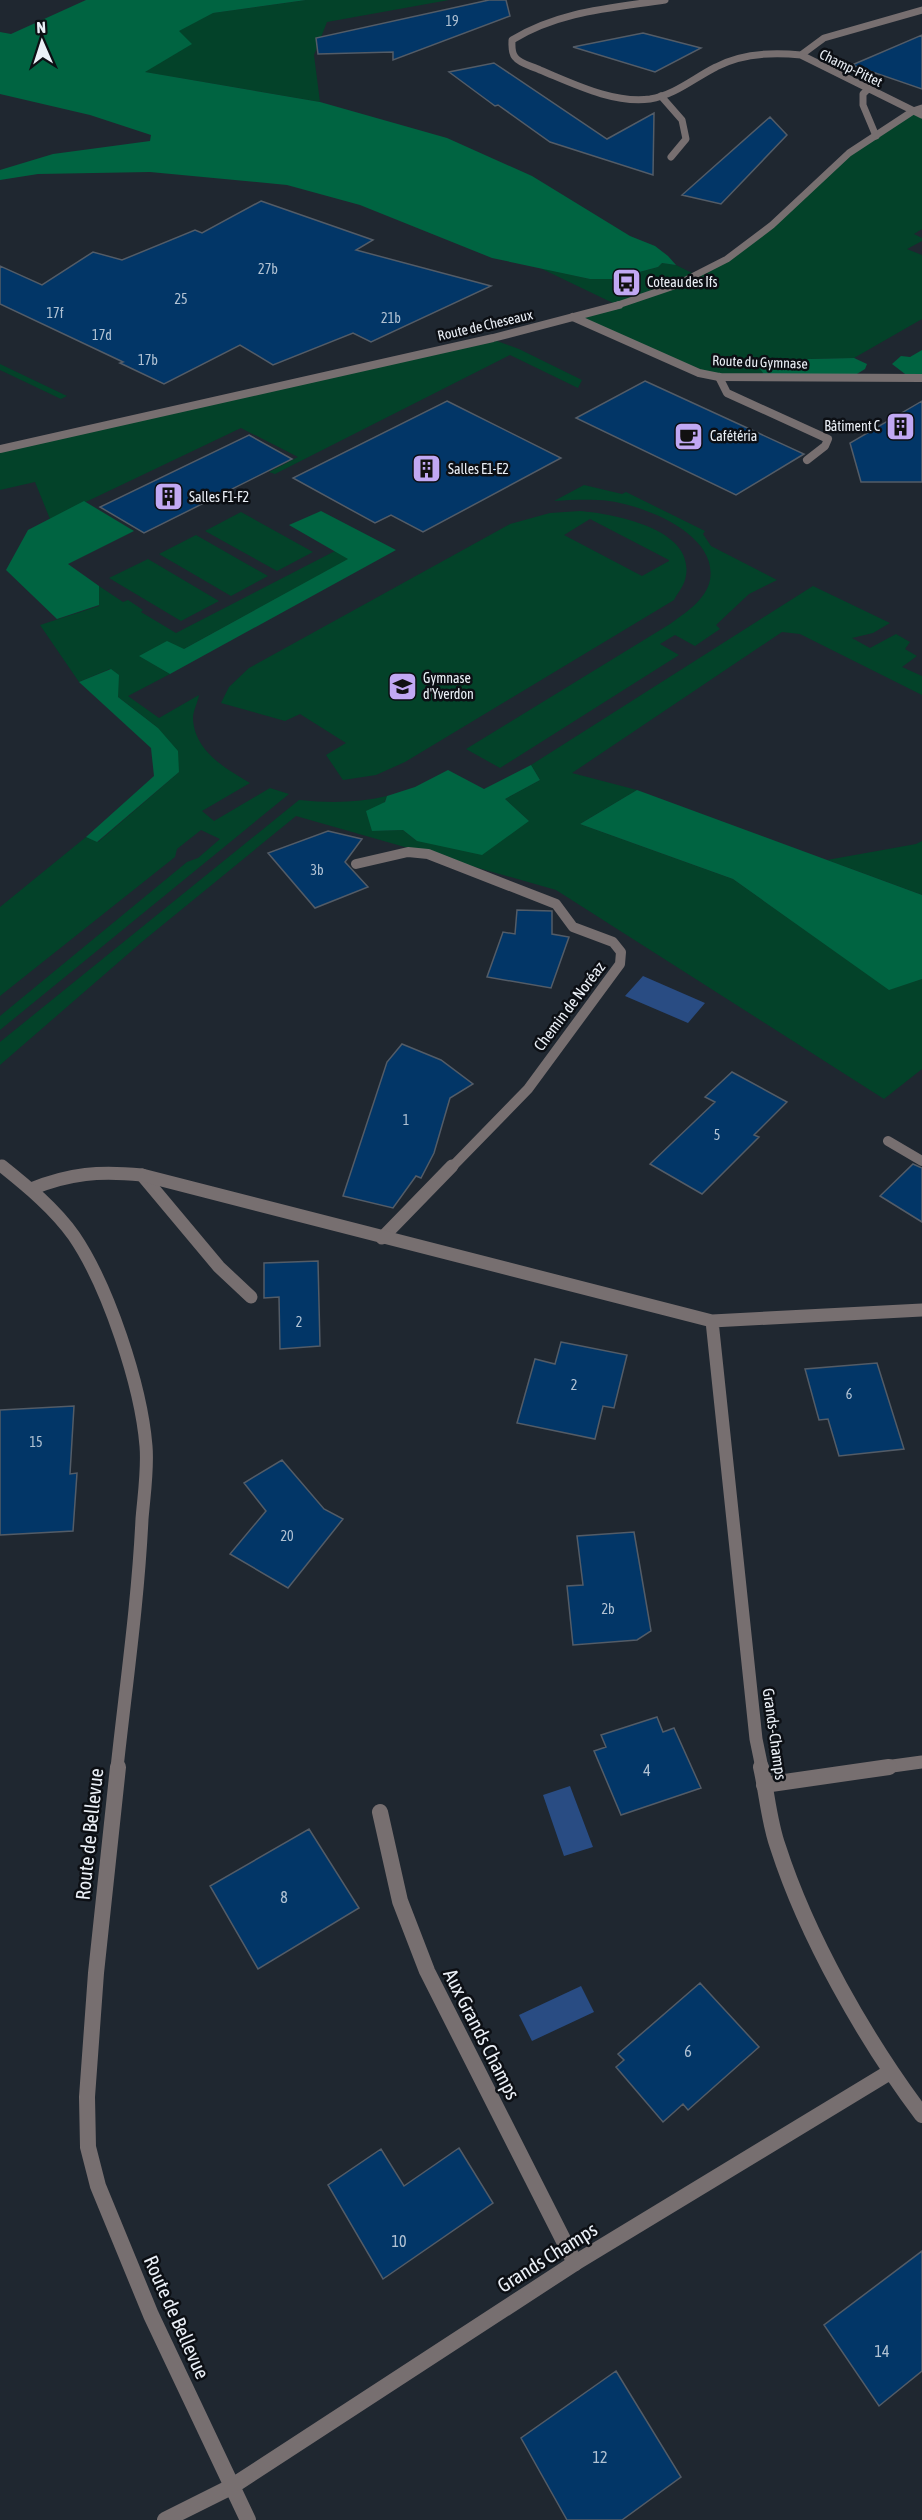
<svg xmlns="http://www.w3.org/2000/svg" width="922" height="2520" font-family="'Asap Condensed',sans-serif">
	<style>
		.green { fill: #034229; fill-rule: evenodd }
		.forest { fill: #006441 }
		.water { fill: #294c83 }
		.building { fill: #023667; stroke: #535c67; stroke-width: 1.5 }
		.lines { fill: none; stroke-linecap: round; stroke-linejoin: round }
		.service-far4 { stroke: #776f70; stroke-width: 7 }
		.service-far3 { stroke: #776f70; stroke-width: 8 }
		.service-far2 { stroke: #776f70; stroke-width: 10 }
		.service-far1 { stroke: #776f70; stroke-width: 13 }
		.service { stroke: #776f70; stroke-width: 16 }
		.minor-far4 { stroke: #776f70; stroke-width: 7 }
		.minor-far3 { stroke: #776f70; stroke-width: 8 }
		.minor-far2 { stroke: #776f70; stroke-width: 10 }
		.minor-far1 { stroke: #776f70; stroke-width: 13 }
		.minor { stroke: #776f70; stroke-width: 16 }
		.tertiary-far1 { stroke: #776f70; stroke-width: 7 }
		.tertiary { stroke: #776f70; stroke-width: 8 }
		.labels { text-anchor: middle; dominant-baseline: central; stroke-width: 5; stroke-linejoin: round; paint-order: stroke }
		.number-label { font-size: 14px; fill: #b1c2d3 }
		.far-street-label { font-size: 14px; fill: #ebf0f7; stroke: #0c0f14 }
		.far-poi-label { font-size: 14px; fill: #ebf0f7; stroke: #0c0f14; text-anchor: start }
		.street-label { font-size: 16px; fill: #ebf0f7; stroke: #0c0f14 }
		.near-number-label { font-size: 16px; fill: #b1c2d3 }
		.near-street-label { font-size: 20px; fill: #ebf0f7; stroke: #0c0f14 }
	</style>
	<rect width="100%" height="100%" fill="#1f2730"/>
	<path class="green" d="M306,0H449L327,22L314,55L320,102L144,72L191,44L178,31L212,13Z
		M913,111L922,115V229L914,234L922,238V241L907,249L922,255V319L854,358L767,360L766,377H719L573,317L615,304L540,268L590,279H613L658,267L662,263L676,265L696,275L749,245L843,158Z
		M497,341L519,349L582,380L578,388L510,355L275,474L269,472L298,457L241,428L50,519L35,482L0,490V449Z
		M0,364L67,396L61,399L0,370Z
		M584,485L622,494L626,492L705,531L703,534L711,546L777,580L749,594L716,625L720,629L695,646L675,635L660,644L679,655L500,768L466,749L670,624C685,613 706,600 710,580C718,534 645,506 609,501C591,499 572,500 554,501Z
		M580,511C614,514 699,529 685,580C683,587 677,594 674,600L405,762L376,775L343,780L326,755L346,743L300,714L285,721L221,703L229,687L249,668L510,524L550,513ZM590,519L669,560V561L642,576L564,535Z
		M241,512L313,552L277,571L205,531Z
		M196,535L268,576L231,596L159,554Z
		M335,551L349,559L184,649L140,656L170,674L128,696L159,718L199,695C198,702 193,711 193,718C194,751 226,769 250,783L202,811L214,821L270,788L289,794L0,1030V1016L187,862L198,858L220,839L201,830L177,849L175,857L0,996V907L86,837L98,842L179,772L158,728L118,697L110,669L79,682L40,625L99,606V586L123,602L128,600L143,610L141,612L176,633Z
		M148,559L219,601L181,621L109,578Z
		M813,586L890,623L873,633L852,638L870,648L896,634L910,642L905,649L917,656L902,667L922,676V695L800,634L782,632L572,773L637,790L580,824L733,879L889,989L922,979V1069L884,1099L556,890L296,816L143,941L0,1065V1042L299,800C329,803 358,803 387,796L372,831L403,830L417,841L529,821L505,799L540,780L531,765Z
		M922,841V895L827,860L916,844Z"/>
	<path class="forest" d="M86,0H306L213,13L179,31L192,44L145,72L320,102L447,138L532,176L630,236L655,246L668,256L676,265L662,263L658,267L613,279H590L492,258L360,205L287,185L150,172L38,174L0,180V170L53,154L150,141L151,135L90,115L0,94V32L11,34Z
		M922,350V378L909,377L892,364L901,356L910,357Z
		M854,358L867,364L865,369L852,377H766L758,366L767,360Z
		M84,501L134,531L68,564L99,586V605L57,619L6,570L28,530Z
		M321,511L396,550L170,674L139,656L167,641L184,649L348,559L289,525Z
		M111,669L119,675L118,697L158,728L178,751L179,772L97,842L86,837L154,776L151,748L79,682Z
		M531,765L540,780L505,799L529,821L482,855L417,841L403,830L372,831L366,811L385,802L387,796L415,787L448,770L484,789Z
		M637,790L922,895V979L889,990L733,879L580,824Z"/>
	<path class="water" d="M643,976L705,1003L688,1023L625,996Z
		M570,1786L593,1847L564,1856L543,1795Z
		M581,1986L594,2012L532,2041L519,2015Z"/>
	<path class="building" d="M489,0H506L510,16L393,60V52L318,54L316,38Z
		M643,33L701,48L655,72L573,47Z
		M922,35V89L852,65Z
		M494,63L607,139L654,113L653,175L550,142L498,105L495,106L449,72Z
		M770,117L787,135L721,204L682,195Z
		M261,201L373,240L356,250L491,286L371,342L353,333L273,365L240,345L164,384L120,363L123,362L0,304V266L42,285L93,252L122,260L195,230L202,233Z
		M645,381L804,454L736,495L576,418Z
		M447,401L561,458L423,532L391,515L375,523L293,478Z
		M922,401V482H861L850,443Z
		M249,435L292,459L144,533L100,507Z
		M328,831L362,839L345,862L368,887L315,908L268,853Z
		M517,910L552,911V934L569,937L551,988L487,977L503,932L515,934Z
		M402,1044L441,1060L473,1084L450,1098L434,1153L421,1178L416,1176L393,1208L343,1196L387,1062Z
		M732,1072L787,1102L754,1135L759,1137L702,1194L650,1164L715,1102L705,1097Z
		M913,1164L922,1168V1222L880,1196Z
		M318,1261L320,1346L280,1349L279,1297L264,1298V1263Z
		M561,1342L627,1355L614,1408L603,1406L595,1439L517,1423L535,1359L555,1364Z
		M877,1363L904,1449L839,1456L828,1419L819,1420L805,1369Z
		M74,1406L70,1474L77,1473L73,1531L0,1535V1410Z
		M282,1460L324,1509L343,1519L288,1588L230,1554L266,1511L244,1483Z
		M634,1532L651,1631L637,1640L573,1645L567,1586L583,1585L577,1536Z
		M657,1717L663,1732L674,1728L701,1788L621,1815L594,1751L606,1747L601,1735Z
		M309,1829L359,1908L258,1969L210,1886Z
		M700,1983L759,2047L688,2110L683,2104L663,2122L616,2067L624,2060L618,2054Z
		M459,2148L493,2203L383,2279L328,2185L381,2149L404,2186Z
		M922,2251V2371L879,2406L824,2325Z
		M616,2371L681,2477L622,2520H567L521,2438Z"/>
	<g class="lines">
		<path class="service-far4" d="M661,96L682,120L686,139L671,157"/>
		<path class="service-far3" d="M719,377L727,393L828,439L825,446L807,460"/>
		<path class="service-far2" d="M356,864L408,852L428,854L556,904L573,927L613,942L621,952L620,964L528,1089L451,1168
			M888,1141L922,1161"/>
		<path class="service-far1" d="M142,1175L219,1267L251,1297
			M382,1238L452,1166
			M878,1768L922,1762"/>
		<path class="service" d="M764,1785L889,1767
			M380,1812L400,1901L427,1971L575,2263"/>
		<path class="minor-far4" d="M665,0C612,8 559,11 512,40C512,46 511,52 515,57C520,64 532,66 540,70C572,83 613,104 650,99C675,95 694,78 716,67C742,53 772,52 801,55
			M922,10L824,38L801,55L922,115
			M868,89L863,94V105L876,136"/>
		<path class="minor-far3" d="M573,317L699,373L719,377L922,378"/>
		<path class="minor-far2" d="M0,1165L4,1168"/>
		<path class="minor-far1" d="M2,1166C27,1186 55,1209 74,1236C108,1286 141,1385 146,1446C148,1469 144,1495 142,1519C138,1602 126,1685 117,1768
			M31,1189C71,1173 99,1171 142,1175L712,1321L922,1310
			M712,1321L756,1739L762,1768"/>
		<path class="minor" d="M118,1767L96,1973L87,2097L88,2147L98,2186L151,2315L248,2520
			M761,1767C767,1793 769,1822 778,1847C807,1937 865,2039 922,2115
			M165,2520L231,2487L575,2263L890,2072"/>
		<path class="tertiary-far1" d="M615,306L674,286L727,259L772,225L849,153L913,111L922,108"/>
		<path class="tertiary" d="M0,449L493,338L619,305"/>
	</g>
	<defs>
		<symbol id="bus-square" viewBox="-11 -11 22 22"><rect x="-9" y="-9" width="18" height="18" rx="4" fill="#c1a8f3" stroke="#0c0f14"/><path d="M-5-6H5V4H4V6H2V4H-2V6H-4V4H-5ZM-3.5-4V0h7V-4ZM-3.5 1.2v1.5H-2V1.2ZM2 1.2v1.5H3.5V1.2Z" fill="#111"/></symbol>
		<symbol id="building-square" viewBox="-11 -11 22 22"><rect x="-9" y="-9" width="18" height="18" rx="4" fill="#c1a8f3" stroke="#0c0f14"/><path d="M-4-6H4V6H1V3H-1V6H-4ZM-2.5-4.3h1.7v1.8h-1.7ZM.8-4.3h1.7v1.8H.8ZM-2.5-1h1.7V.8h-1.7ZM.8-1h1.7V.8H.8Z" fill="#111"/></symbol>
		<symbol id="cafe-square" viewBox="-11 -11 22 22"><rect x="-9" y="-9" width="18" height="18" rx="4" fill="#c1a8f3" stroke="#0c0f14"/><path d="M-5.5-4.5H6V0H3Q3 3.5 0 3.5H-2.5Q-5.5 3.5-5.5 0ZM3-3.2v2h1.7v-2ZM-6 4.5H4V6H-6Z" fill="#111"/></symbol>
		<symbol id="school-square" viewBox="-11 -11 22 22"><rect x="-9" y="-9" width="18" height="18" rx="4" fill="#c1a8f3" stroke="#0c0f14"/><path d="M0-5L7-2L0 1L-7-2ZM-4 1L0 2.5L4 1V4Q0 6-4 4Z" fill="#111"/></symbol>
	</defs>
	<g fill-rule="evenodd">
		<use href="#bus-square" x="610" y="266" width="33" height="33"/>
		<use href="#building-square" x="884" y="410" width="33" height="33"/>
		<use href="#cafe-square" x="672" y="420" width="33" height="33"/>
		<use href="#building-square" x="410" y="452" width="33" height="33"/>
		<use href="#building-square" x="152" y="480" width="33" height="33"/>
		<use href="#school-square" x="386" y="670" width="33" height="33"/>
	</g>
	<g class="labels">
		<g class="number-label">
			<text x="452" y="21">19</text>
			<text x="268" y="269">27b</text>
			<text x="181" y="299">25</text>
			<text x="55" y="313">17f</text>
			<text x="391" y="318">21b</text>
			<text x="102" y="335">17d</text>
			<text x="148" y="360">17b</text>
			<text x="317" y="870">3b</text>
			<text x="406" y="1120">1</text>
			<text x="717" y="1135">5</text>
			<text x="299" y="1322">2</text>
			<text x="574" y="1385">2</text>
			<text x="849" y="1394">6</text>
			<text x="36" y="1442">15</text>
			<text x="287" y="1536">20</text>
			<text x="608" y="1609">2b</text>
		</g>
		<g class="far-street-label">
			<text transform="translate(851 68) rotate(26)">Champ-Pittet</text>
			<text transform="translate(485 325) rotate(-13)">Route de Cheseaux</text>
			<text transform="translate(760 362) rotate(2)">Route du Gymnase</text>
		</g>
		<g class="far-poi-label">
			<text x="647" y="282">Coteau des Ifs</text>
			<text x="880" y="426" text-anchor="end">Bâtiment C</text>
			<text x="710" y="436">Cafétéria</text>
			<text x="448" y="469">Salles E1-E2</text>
			<text x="189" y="497">Salles F1-F2</text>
			<text x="423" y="678">Gymnase<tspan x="423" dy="16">d'Yverdon</tspan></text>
		</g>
		<g class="street-label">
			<text transform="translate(569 1006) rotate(-53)">Chemin de Noréaz</text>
			<text transform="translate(775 1734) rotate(82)">Grands-Champs</text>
		</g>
		<g class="near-number-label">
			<text x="647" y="1770">4</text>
			<text x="284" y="1897">8</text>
			<text x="688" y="2051">6</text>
			<text x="399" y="2241">10</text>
			<text x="882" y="2351">14</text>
			<text x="600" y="2457">12</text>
		</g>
		<g class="near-street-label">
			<text transform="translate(89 1834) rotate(-84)">Route de Bellevue</text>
			<text transform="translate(482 2034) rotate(63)">Aux Grands Champs</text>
			<text transform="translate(547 2257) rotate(-32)">Grands Champs</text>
			<text transform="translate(177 2317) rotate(66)">Route de Bellevue</text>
		</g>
	</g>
	<g transform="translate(42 42) rotate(357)" stroke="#0c0f14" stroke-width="4.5" paint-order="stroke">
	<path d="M0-4.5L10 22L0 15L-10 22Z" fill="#ebf0f7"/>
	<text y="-9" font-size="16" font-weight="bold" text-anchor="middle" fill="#ebf0f7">N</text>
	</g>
</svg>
